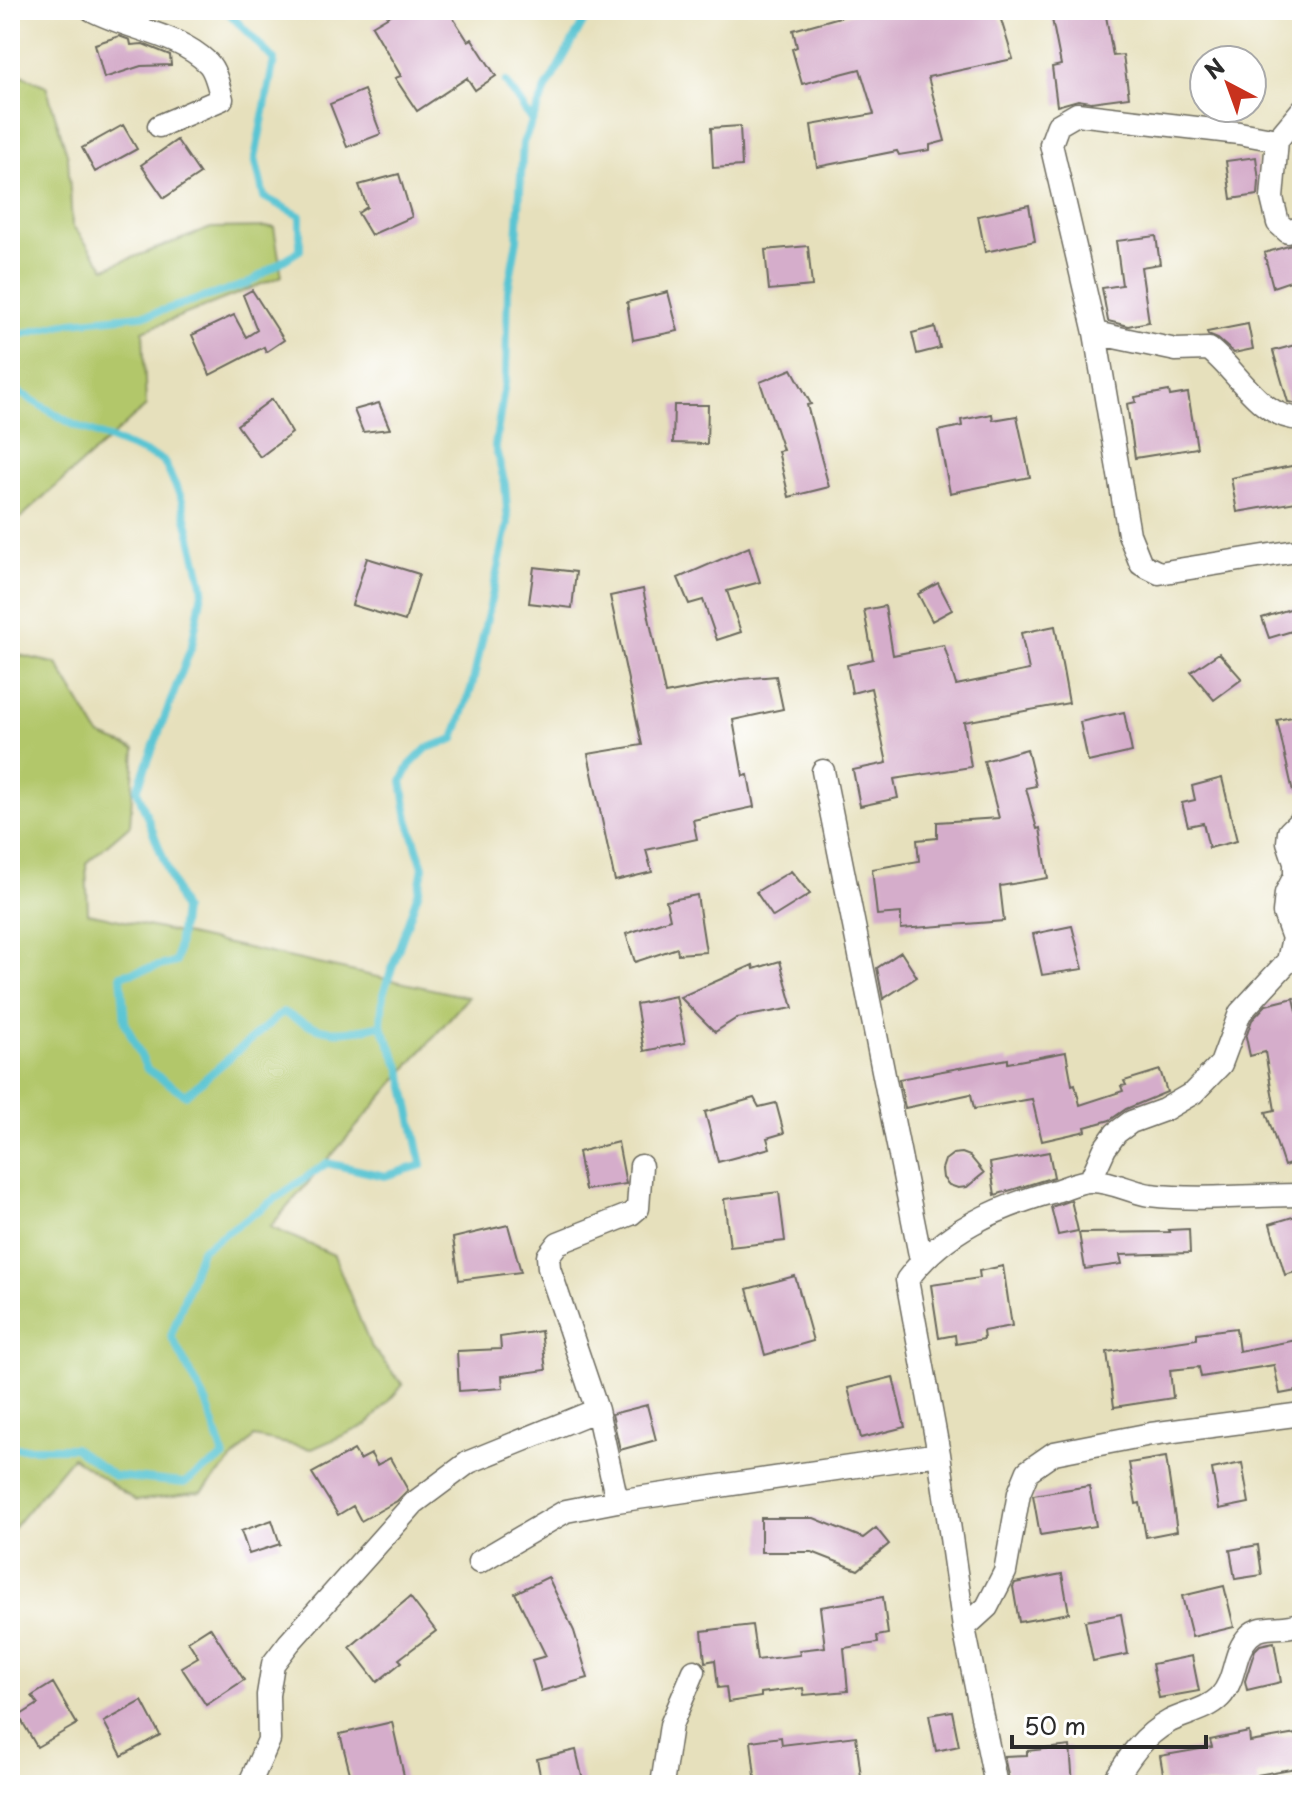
<svg xmlns="http://www.w3.org/2000/svg" width="1312" height="1795" font-family="'Playpen Sans',sans-serif">
	<style>
		.green { fill: #b2c76b; stroke: #6e794b; stroke-width: 2 }
		.lines { fill: none; stroke-linecap: round; stroke-linejoin: round }
		.stream { stroke: #5ac5d3; stroke-width: 8 }
		.building { fill: #d5adcb }
		.street-casing { stroke: #6c6a5e; stroke-width: 25 }
		.street { stroke: #fff; stroke-width: 22 }
	</style>
	<rect width="100%" height="100%" fill="#fff"/>
	<filter id="ink" filterUnits="userSpaceOnUse"><feTurbulence type="fractalNoise" baseFrequency=".0125" numOctaves="2"/><feDisplacementMap in="SourceGraphic" scale="16" xChannelSelector="R" yChannelSelector="G"/><feConvolveMatrix kernelMatrix="1 2 1 2 8 2 1 2 1" color-interpolation-filters="sRGB"/></filter>
	<filter id="wash" filterUnits="userSpaceOnUse"><feTurbulence type="fractalNoise" baseFrequency=".006" numOctaves="4" result="noise"/><feDisplacementMap in="SourceGraphic" scale="32" xChannelSelector="R" yChannelSelector="G"/><feGaussianBlur stdDeviation="1.8" result="paint"/><feColorMatrix in="noise" values="0 0 0 0 0 0 0 0 0 0 0 0 0 0 0 0 0 1.4 0 .05"/><feComposite in="paint" operator="in"/></filter>
	<g filter="url(#wash)">
		<rect width="100%" height="100%" fill="#e6e0bc"/>
		<path class="green" d="M10,70L46,86L68,157L72,225L105,268L211,228L274,227L282,276L143,331L146,406L10,527Z
			M10,653L57,664L99,735L135,749L130,825L86,863L88,913L468,997L270,1227L334,1255L370,1345L403,1385L367,1425L312,1449L254,1437L202,1492L136,1501L72,1457L10,1532Z"/>
		<g class="lines">
			<path class="stream" d="M506,82L532,121
				M10,337L72,322L151,314L247,284L300,250V216L264,197L255,158L274,60L226,10
				M10,387L72,424L163,460L181,497L203,587L192,645L137,790L183,910L176,962L121,975L125,1022L147,1069L186,1095L283,1012C322,1034 337,1036 381,1025
				M10,1448H74L114,1476L184,1483L224,1457L207,1404L171,1336L201,1250L327,1163L385,1176L422,1165L401,1069L381,1025L383,994L419,890L423,867L408,819L402,781L410,765L427,748L454,739L472,686L508,523L505,484L495,446L506,376L508,290L517,240L523,143L546,89L590,10"/>
		</g>
		<g id="blocks">
			<path class="building" d="M399,10H448L468,41L472,39L496,76L475,90L467,78L417,111L395,78L401,76L372,26Z
				M865,10H998L1013,59L928,77L945,141L930,145V150L899,155L897,151L817,167L811,125L874,114L860,69L802,84L792,49L797,47L793,30Z
				M1061,10H1105L1113,56L1123,55L1129,97L1091,102L1078,100L1057,106L1052,67L1061,65L1052,19L1062,17Z
				M119,36L130,40L131,45L143,44L170,55L171,65L141,66L104,78L95,44Z
				M364,90L381,134L347,147L330,104Z
				M123,125L137,149L95,172L82,148Z
				M740,126L742,166L713,168L711,128Z
				M177,140L200,174L164,198L141,165Z
				M1256,157L1259,181L1258,195L1231,199L1226,161Z
				M399,174L412,217L371,235L358,213L367,207L359,185Z
				M1029,205L1035,241L985,252L978,216Z
				M1156,236L1160,264L1141,267L1149,322L1128,326L1108,321L1102,288L1122,285L1116,241Z
				M1302,242V277L1273,287L1264,253Z
				M808,246L812,286L769,290L765,250Z
				M252,290L284,340L266,352L264,347L210,375L192,335L234,315L246,337L257,330L243,295Z
				M668,292L678,331L633,340L627,302Z
				M1248,324L1253,349L1234,353L1218,339L1208,335L1207,332Z
				M935,327L940,348L917,354L912,333Z
				M1302,343V405L1288,402L1273,351Z
				M792,369L811,404L807,405L829,487L789,497L778,451L783,450L760,382Z
				M1169,391L1170,396L1188,393L1197,448L1135,458L1127,404L1136,402L1135,397Z
				M272,399L292,433L260,457L237,425Z
				M379,403L390,429L363,432L354,410Z
				M674,405H708L707,444L673,443Z
				M992,414L993,420L1017,416L1030,477L950,493L938,431L962,426L961,420Z
				M1302,464V501L1237,512L1231,478Z
				M749,547L760,582L727,591L741,632L717,640L703,600L689,604L678,578Z
				M367,558L419,574L405,621L352,605Z
				M534,567L576,572L572,608L529,603Z
				M938,583L952,610L932,621L918,594Z
				M643,589L665,694L741,679L776,676L783,709L733,720L743,776L748,775L754,807L693,820L697,839L646,850L652,872L615,881L588,754L642,745L610,596Z
				M885,606L893,655L944,645L956,685L1029,670L1021,633L1055,626L1069,703L964,722L971,767L894,779L898,798L860,806L853,770L887,763L871,688L852,693L847,665L873,659L864,610Z
				M1296,607L1302,628L1269,638L1262,618Z
				M1219,653L1242,679L1214,700L1191,672Z
				M1124,712L1132,752L1088,762L1080,722Z
				M1302,715V792H1293L1277,720Z
				M1027,749L1036,786L1026,788L1037,829L1040,828L1048,878L1000,886L1004,921L901,929V913L877,915L872,869L919,861L917,840L937,838V822L999,818L984,761Z
				M1222,778L1237,841L1209,848L1203,823L1188,826L1182,803L1195,800L1192,786Z
				M791,871L810,894L773,917L756,892Z
				M697,895L706,952L678,954L677,948L635,962L626,934L670,919L666,901Z
				M1072,926L1083,969L1042,975L1033,934Z
				M901,952L917,977L883,999L877,968Z
				M780,961L793,1008L737,1018L715,1032L680,997L753,965L754,969Z
				M676,996L685,1043L644,1051L636,1004Z
				M1294,998L1302,1033V1160L1284,1166L1266,1112L1275,1110L1265,1052L1250,1056L1246,1037L1252,1020L1266,1005Z
				M1066,1052L1072,1085L1075,1084L1080,1105L1123,1091L1121,1086L1126,1085L1124,1081L1160,1070L1167,1092L1126,1109L1110,1120L1085,1127L1086,1131L1042,1141L1032,1099L974,1109L971,1094L905,1108L899,1079L1008,1059V1063Z
				M754,1098L759,1107L776,1103L784,1133L767,1138L770,1148L718,1162L705,1112Z
				M618,1142L626,1184L585,1190L578,1152Z
				M1049,1152L1054,1177L995,1195L990,1163Z
				M962,1153L970,1156L984,1173L967,1187L958,1188L949,1185L943,1178L942,1169L945,1160L953,1154Z
				M779,1192L785,1241L730,1247L724,1199Z
				M1071,1200L1078,1231L1058,1235L1051,1207Z
				M1302,1214V1270L1285,1275L1270,1224Z
				M508,1225L521,1272L459,1280L453,1238Z
				M1189,1229L1190,1253L1120,1255L1122,1264L1085,1269L1079,1233L1170,1232L1169,1230Z
				M1003,1266L1012,1326L983,1331L984,1339L956,1344L955,1335L939,1338L931,1285L980,1278L979,1271Z
				M795,1276L813,1341L765,1355L747,1289Z
				M1236,1328L1239,1351L1302,1339V1390L1280,1394L1274,1365L1201,1377L1199,1367L1170,1370L1173,1398L1114,1407L1107,1352L1197,1339V1333Z
				M541,1331L546,1370L502,1376L503,1388L459,1391L457,1351L501,1349L500,1337Z
				M893,1377L905,1427L861,1438L848,1388Z
				M647,1405L656,1440L620,1450L612,1414Z
				M354,1450L360,1460L371,1454L377,1465L390,1458L408,1490L397,1501L361,1521L353,1506L338,1515L312,1473Z
				M1166,1457L1177,1531L1146,1537L1140,1503L1136,1504L1129,1463Z
				M1242,1463L1249,1503L1219,1509L1212,1469Z
				M1089,1486L1096,1526L1040,1535L1033,1495Z
				M761,1518H814L863,1538L876,1528L889,1544L858,1570L812,1552H761Z
				M272,1520L280,1544L249,1554L241,1531Z
				M1258,1545L1262,1575L1235,1579L1230,1550Z
				M1062,1574L1069,1613L1019,1622L1013,1587L1015,1583Z
				M548,1577L574,1631L588,1678L541,1691L532,1660L546,1656L515,1593Z
				M1224,1586L1234,1627L1192,1637L1182,1596Z
				M410,1597L436,1631L399,1659L402,1662L377,1682L350,1647Z
				M883,1597L888,1634L877,1636L878,1643L844,1648L848,1691L804,1695L803,1688L761,1693V1697L728,1702L726,1687L718,1688L715,1660L705,1662L702,1631L752,1625L757,1660L800,1655L799,1650L825,1647L820,1607Z
				M1121,1614L1128,1654L1093,1661L1085,1621Z
				M210,1627L244,1680L206,1705L181,1667L198,1657L188,1641Z
				M1274,1642L1281,1682L1247,1690L1245,1681L1255,1650L1260,1645Z
				M1192,1656L1199,1691L1159,1698L1152,1664Z
				M53,1683L77,1724L37,1747L19,1716L38,1704L32,1696Z
				M142,1701L160,1735L122,1756L104,1722Z
				M952,1711L959,1746L936,1751L929,1715Z
				M392,1722L406,1785H353L340,1734Z
				M1249,1732L1250,1742L1302,1733V1767L1257,1775L1259,1785H1165L1160,1756L1212,1747L1210,1740Z
				M856,1736L862,1785H756L751,1741L781,1737L782,1745Z
				M1070,1746L1073,1785H1010L1004,1756L1027,1755V1751Z
				M576,1750L584,1785H542L537,1759Z"/>
		</g>
	</g>
	<g filter="url(#ink)">
		<use href="#blocks" fill-opacity="0" stroke="#6c6a5e" stroke-width="2"/>
		<g class="lines">
			<defs>
				<path id="street" d="M92,10C130,30 177,33 208,63C216,71 219,89 222,99L159,126
					M1302,110L1277,140L1239,133L1077,114L1058,125L1051,144L1095,333L1129,534L1141,564L1159,573L1302,550
					M1277,140L1272,198L1278,223L1288,232L1302,227
					M1095,333L1176,350L1209,349C1240,373 1259,418 1302,419
					M823,771L921,1260
					M1090,1181L1105,1148L1116,1133L1131,1122L1164,1110L1193,1093L1221,1064L1240,1013L1288,961L1293,938L1284,913L1286,893L1295,876V863L1288,842L1289,832L1302,819
					M617,1501L597,1410L549,1268L548,1256L558,1243L631,1214L638,1208L641,1166
					M479,1562L566,1511L617,1501L939,1454
					M964,1628L987,1607L1005,1572L1019,1493L1028,1471L1054,1453L1151,1434L1302,1414
					M249,1785L269,1740L268,1695L273,1664L289,1643L414,1503L469,1462L597,1410
					M662,1785L671,1725L694,1671
					M996,1785L964,1628L939,1454L907,1280C942,1231 998,1207 1055,1191C1066,1188 1079,1181 1090,1181C1110,1180 1130,1192 1150,1195C1199,1201 1252,1195 1302,1195
					M1112,1785C1128,1759 1142,1736 1170,1721C1186,1713 1207,1710 1220,1697C1237,1679 1232,1653 1249,1636C1262,1622 1286,1632 1302,1622"/>
			</defs>
			<use href="#street" class="street-casing"/>
			<use href="#street" class="street"/>
		</g>
	</g>
	<rect width="1312" height="1795" fill="none" stroke="#fff" stroke-width="40"/>
	<g transform="translate(1228 84) rotate(319)"><circle r="38" fill="#ffffff" stroke="#aaaaaa" stroke-width="2"/>
	<path d="M0-6L14 30L0 20L-14 30Z" fill="#c8321e"/>
	<text y="-12" font-size="22" font-weight="bold" text-anchor="middle" fill="#2b2b2b">N</text>
	</g>
	<path d="M1012 1735v12h194v-12" fill="none" stroke="#2b2b2b" stroke-width="4"/>
	<text x="1024" y="1735" font-size="24" fill="#2b2b2b" stroke="#ffffff" stroke-width="6" paint-order="stroke">50 m</text>
</svg>
